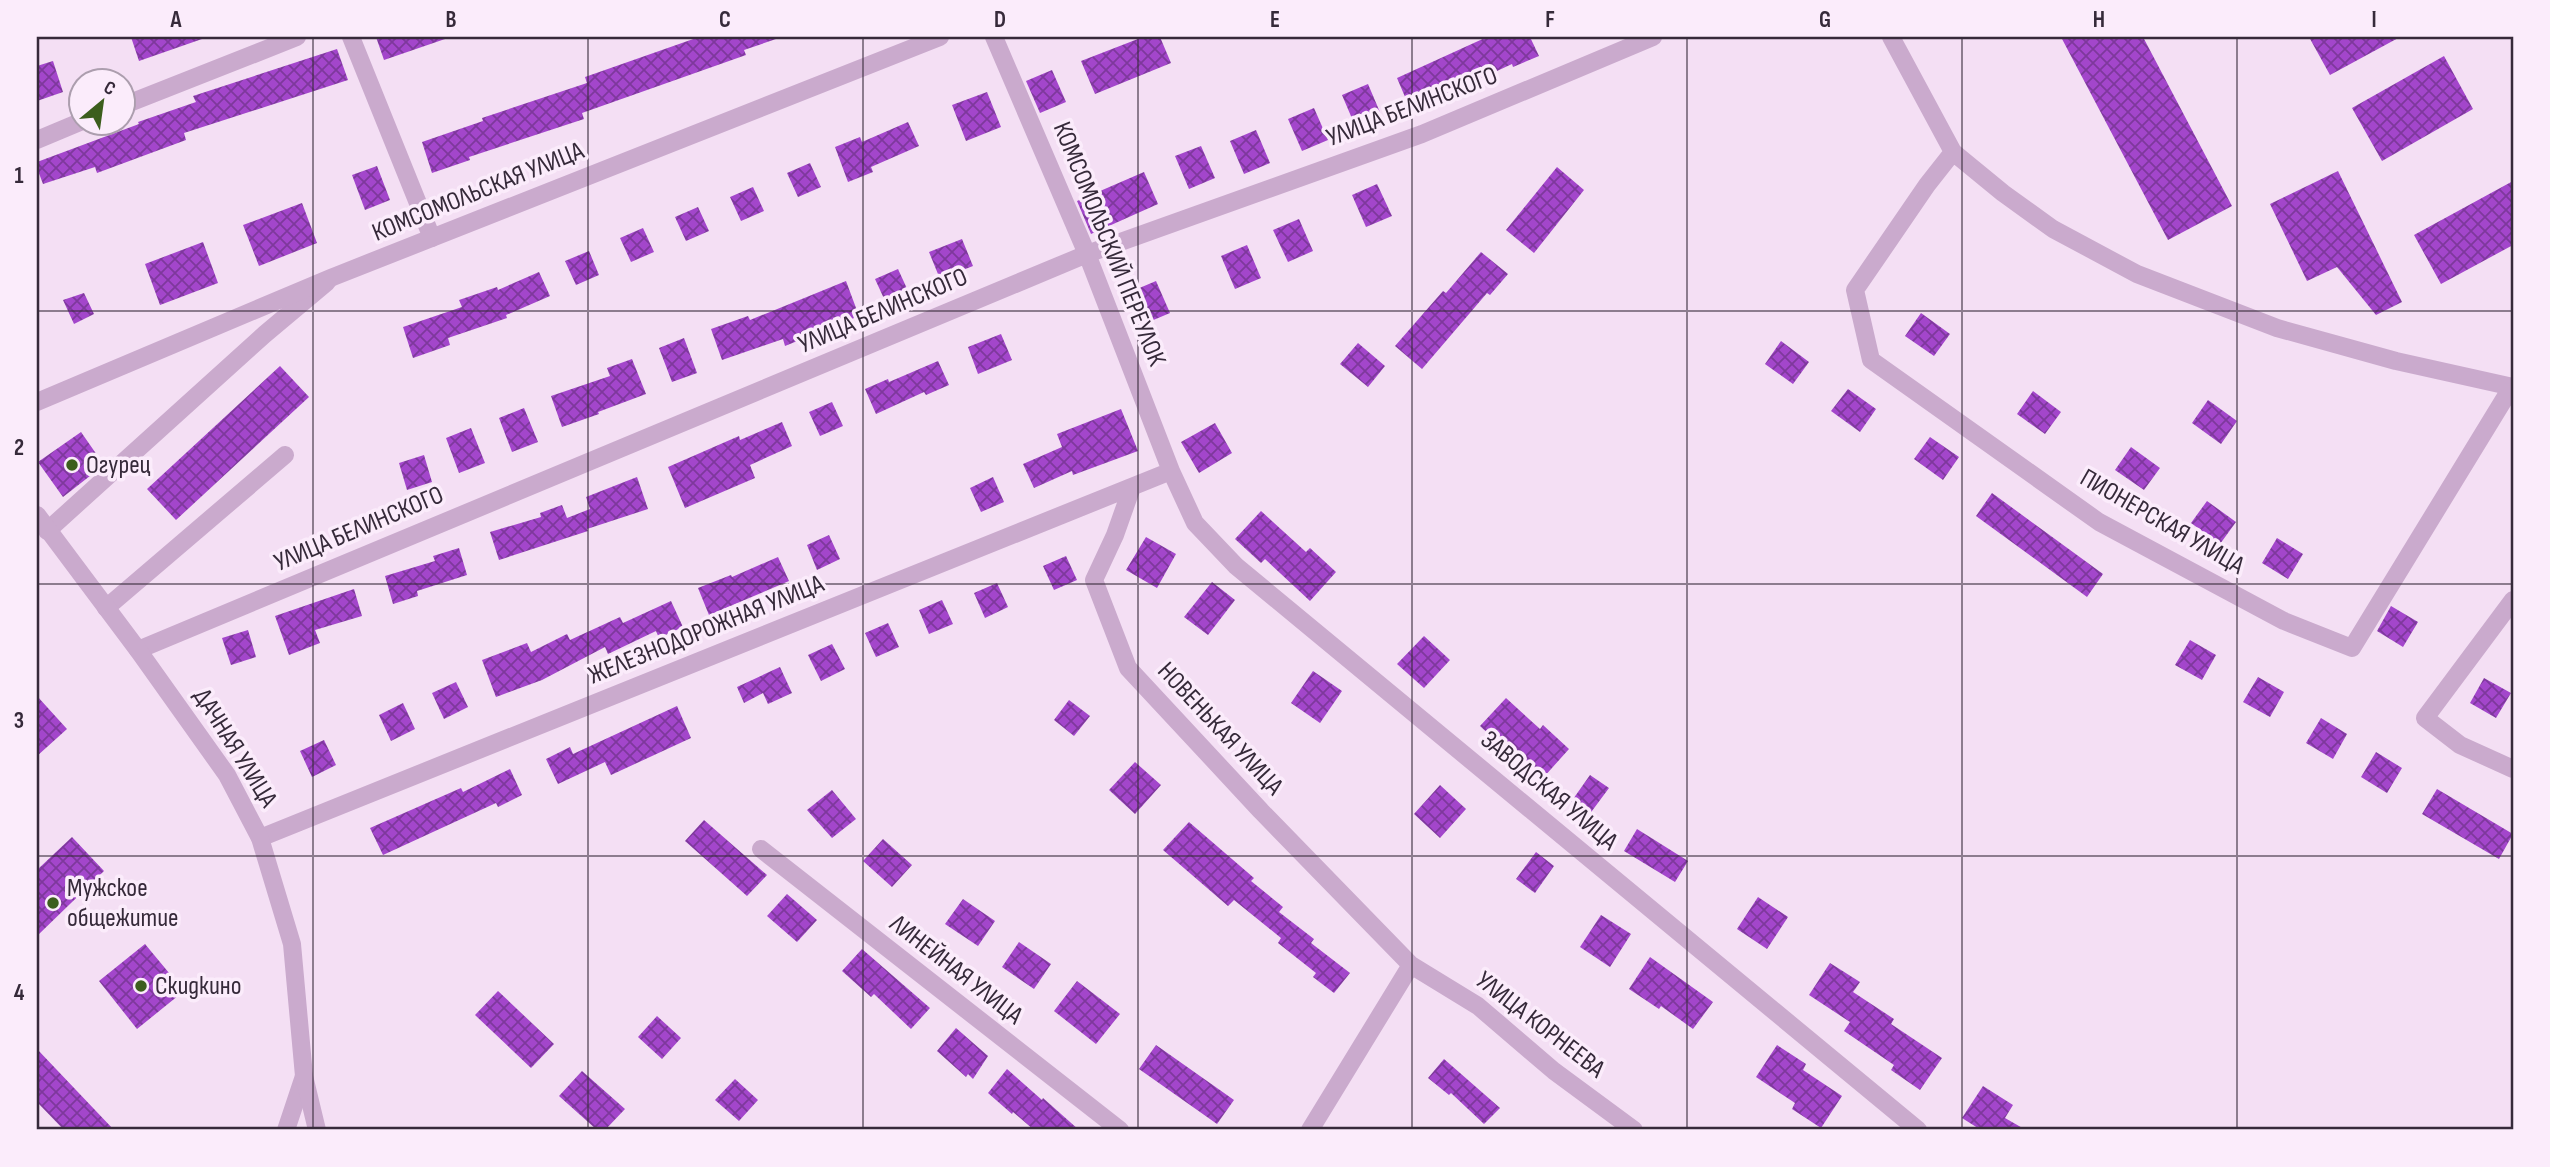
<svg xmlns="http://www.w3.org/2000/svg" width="2550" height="1167" font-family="'Sofia Sans Condensed',sans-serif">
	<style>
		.building { fill: url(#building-cross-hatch) }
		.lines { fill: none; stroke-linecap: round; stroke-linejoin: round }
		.minor { stroke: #caaacd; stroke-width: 18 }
		.tertiary { stroke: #caaacd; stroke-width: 18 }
		.grid { fill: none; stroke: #362a3a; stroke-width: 2; stroke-opacity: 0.55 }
		.poi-dot { fill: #3c5e1d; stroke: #fbecfb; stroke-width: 2.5 }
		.labels { text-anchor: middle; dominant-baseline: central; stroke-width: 7; stroke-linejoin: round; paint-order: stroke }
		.street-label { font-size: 26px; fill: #362a3a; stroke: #fbecfb }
		.poi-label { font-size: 26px; fill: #362a3a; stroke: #fbecfb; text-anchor: start }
		.neatline { fill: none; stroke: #362a3a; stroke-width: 2.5 }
		.grid-label { font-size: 23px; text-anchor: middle; font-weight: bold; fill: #362a3a }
	</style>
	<defs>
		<pattern id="building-cross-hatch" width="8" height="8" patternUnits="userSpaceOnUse" patternTransform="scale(1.75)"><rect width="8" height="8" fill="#a346cb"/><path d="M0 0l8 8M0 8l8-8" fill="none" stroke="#7e389c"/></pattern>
	</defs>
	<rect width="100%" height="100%" fill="#f4dff4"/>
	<path class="building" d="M131,37H202V39L139,61Z
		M376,37H445V39L384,60Z
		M699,37H776V39L744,50L746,55L582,113L584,119L469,157L470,160L432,173L422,142L483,121L482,118L587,83L585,77Z
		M1143,37H1160L1171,63L1095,94L1081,61Z
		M1487,37H1530L1539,56L1513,67L1512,64L1411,111L1397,78Z
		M2061,37H2143L2232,206L2168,240Z
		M2309,37H2400L2330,75Z
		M337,49L348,80L184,133L186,140L97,173L95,167L43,184L37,168V162L139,124L138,122L196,102L193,96Z
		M2444,56L2473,109L2382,161L2352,108Z
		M53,61L63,92L37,101V66Z
		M1052,70L1066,102L1040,113L1026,81Z
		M1368,84L1382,117L1356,128L1342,95Z
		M987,92L1001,127L966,141L952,105Z
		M1314,108L1328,140L1302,151L1288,119Z
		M908,122L919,146L871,167L873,172L848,182L835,147L860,137L862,142Z
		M1256,130L1270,163L1244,174L1230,141Z
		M1201,146L1215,178L1189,189L1175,156Z
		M810,163L821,187L798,197L787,173Z
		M377,166L390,200L365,210L352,175Z
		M1557,167L1584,190L1534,253L1506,230Z
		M2338,171L2402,302L2376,315L2337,267L2307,281L2270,204Z
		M1144,172L1158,204L1091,234L1077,201Z
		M2513,181V245L2441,284L2414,235Z
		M1377,184L1392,216L1366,227L1352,195Z
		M753,187L764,211L741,221L730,197Z
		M302,203L317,243L259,266L243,225Z
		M698,207L709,231L686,241L675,217Z
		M1299,219L1313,251L1288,262L1273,230Z
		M643,228L654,252L631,262L620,238Z
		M962,239L973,266L940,279L929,252Z
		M203,242L218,283L160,305L145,264Z
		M1247,245L1261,278L1235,289L1221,256Z
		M589,251L599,275L576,285L565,261Z
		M1481,252L1508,274L1490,295L1487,293L1422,369L1395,346L1443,291L1446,293Z
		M898,269L909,293L886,303L875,279Z
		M539,272L550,296L506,315L507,318L448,338L450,345L413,358L403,327L462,307L459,300L497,287L498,290Z
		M846,281L859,316L785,346L783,339L722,360L711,329L748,316L750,320Z
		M1156,281L1170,313L1144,324L1130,292Z
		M84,293L94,314L74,324L63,300Z
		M1921,313L1950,334L1934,356L1905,336Z
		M1001,334L1012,360L978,374L968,347Z
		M684,338L697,373L672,382L659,348Z
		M1781,341L1809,362L1793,384L1765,364Z
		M1358,343L1385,366L1368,387L1340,364Z
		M632,359L646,394L598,412L599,414L562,427L551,396L610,376L607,368Z
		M938,361L949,385L926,395L924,392L876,414L865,389L888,379L889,382Z
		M280,366L309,397L176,520L147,489Z
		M1848,389L1876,409L1860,432L1831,411Z
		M2033,391L2061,412L2045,434L2017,414Z
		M2208,400L2237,421L2221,444L2192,423Z
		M832,402L843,426L820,436L809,412Z
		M524,408L538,442L512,452L499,418Z
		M1121,409L1138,451L1073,475L1072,471L1034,488L1023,464L1062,447L1057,434Z
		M782,422L792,446L750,465L755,478L685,508L668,467L739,436L740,440Z
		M1215,423L1232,453L1199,473L1181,442Z
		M471,428L485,463L459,473L446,438Z
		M81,432L104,465L63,497L38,462Z
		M1930,437L1959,457L1943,480L1914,459Z
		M2131,447L2160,468L2144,490L2115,470Z
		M424,455L432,482L407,490L399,463Z
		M637,477L648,509L587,529L588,531L499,560L490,532L541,517L540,513L562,505L567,518L590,509L586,497Z
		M993,477L1004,502L981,512L970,488Z
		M1992,493L2103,574L2087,597L1976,516Z
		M2207,501L2236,522L2220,544L2191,523Z
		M1261,511L1306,552L1310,548L1336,572L1310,601L1265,559L1261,563L1235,539Z
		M829,535L840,559L817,570L807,545Z
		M1146,537L1176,554L1157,588L1126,570Z
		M2277,538L2303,554L2288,579L2262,563Z
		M459,548L467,575L417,591L418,596L393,604L385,576L435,561L433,556Z
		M1066,556L1077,580L1054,590L1043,566Z
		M778,557L789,581L709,615L698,588L731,575L732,577Z
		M1212,582L1235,600L1208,635L1184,617Z
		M997,583L1008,607L985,618L974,593Z
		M354,589L362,616L315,630L320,643L289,655L275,616Z
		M942,600L953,624L929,634L919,610Z
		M671,601L683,627L659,638L656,631L608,654L605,647L542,680L496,697L482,660L527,643L531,652L567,634L570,640L620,617L623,623Z
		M2391,606L2418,622L2403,647L2377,631Z
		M888,623L899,647L876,657L865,633Z
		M248,630L256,657L231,665L222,638Z
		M1424,636L1450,660L1424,688L1397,664Z
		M2190,640L2216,655L2202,680L2175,665Z
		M832,644L845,669L821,681L808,655Z
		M780,667L792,693L768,704L763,693L744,703L737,687Z
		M1313,671L1342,691L1320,723L1291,703Z
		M2258,677L2284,692L2270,717L2243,702Z
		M2484,678L2511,693L2496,718L2470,703Z
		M456,682L468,707L444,719L432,693Z
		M37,696L67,729L37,756Z
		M1506,698L1540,729L1543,725L1569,749L1543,778L1509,746L1506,750L1480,726Z
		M1069,700L1090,716L1074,736L1054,720Z
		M403,703L415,729L391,741L379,715Z
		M677,706L691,738L611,775L605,762L558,784L546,759L570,747L573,754Z
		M2321,718L2347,734L2333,759L2306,743Z
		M324,740L336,765L312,777L300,751Z
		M2376,752L2402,768L2387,793L2361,777Z
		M1135,762L1161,785L1135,814L1109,790Z
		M510,769L522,795L498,807L496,803L383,855L370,828L461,788L463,792Z
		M1590,775L1609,788L1589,815L1571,802Z
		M1440,785L1466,809L1440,838L1414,814Z
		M2437,789L2513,834L2499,859L2422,814Z
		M832,790L856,819L832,838L807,810Z
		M704,820L767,875L747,896L685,841Z
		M1189,822L1254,878L1251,881L1283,907L1279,912L1314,939L1311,943L1350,973L1334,993L1313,977L1316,973L1278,943L1281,938L1234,900L1228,906L1163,850Z
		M1637,829L1688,861L1675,882L1624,851Z
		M72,837L104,871L37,936V870Z
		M883,839L912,865L892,887L863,861Z
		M1536,852L1554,866L1535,893L1516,879Z
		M787,894L817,920L797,942L767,916Z
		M1758,897L1788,917L1767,949L1737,929Z
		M963,899L995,921L978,946L945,924Z
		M1601,915L1631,934L1610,967L1580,947Z
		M1019,942L1051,964L1034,989L1002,967Z
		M145,944L184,991L137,1029L99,981Z
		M862,949L930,1008L911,1029L874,994L871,997L842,971Z
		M1650,957L1713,1002L1693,1029L1661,1006L1659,1009L1629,989Z
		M1830,963L1860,982L1853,992L1894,1019L1891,1024L1942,1058L1920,1090L1891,1070L1894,1065L1844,1031L1850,1022L1809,995Z
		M1077,981L1120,1014L1096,1044L1054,1011Z
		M498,991L554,1044L531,1068L475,1015Z
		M657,1016L681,1038L662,1059L638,1037Z
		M956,1028L988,1056L973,1079L968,1074L966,1077L937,1051Z
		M1156,1045L1234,1100L1217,1124L1139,1069Z
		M1777,1045L1806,1064L1803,1070L1842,1096L1821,1128L1792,1109L1795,1103L1756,1077Z
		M37,1049L114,1130H64L37,1102Z
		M1444,1059L1500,1108L1484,1124L1451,1093L1449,1095L1428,1078Z
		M1007,1069L1042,1100L1043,1098L1079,1130H1034L1013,1112L1012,1114L988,1093Z
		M582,1071L625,1109L605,1130H597L559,1096Z
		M735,1079L758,1100L739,1121L715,1100Z
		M1983,1086L2013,1105L2005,1118L2026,1130H1981L1962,1118Z"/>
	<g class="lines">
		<path class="minor" d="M351,37L432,238
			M994,37L1087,254L1171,471L1195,523L1236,566L1918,1130
			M1891,37L1953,152L2003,193L2053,229L2137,274L2277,328L2396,361L2513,387
			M122,106L297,37
			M37,140L80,122
			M1953,152L1927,185L1855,290L1871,360L2099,522L2284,621L2352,648L2511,388
			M1132,487L1115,535L1094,580L1128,668L1261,811L1411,965L1478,1006L1554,1071L1634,1130
			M47,531L265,334L327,282
			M2513,600L2425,718L2460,745L2513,769
			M106,608L285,455
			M138,650L1087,254L1422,134L1653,37
			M260,838L1171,471
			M761,849L1120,1130
			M286,1130L304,1076
			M1310,1130L1411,965"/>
		<path class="tertiary" d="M37,402L333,277L940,37
			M37,515L138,650L227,775L260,838L292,944L304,1076L317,1130"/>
	</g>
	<path class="grid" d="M313,37V1130M588,37V1130M863,37V1130M1138,37V1130M1412,37V1130M1687,37V1130M1962,37V1130M2237,37V1130M37,311H2513M37,584H2513M37,856H2513"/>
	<g class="poi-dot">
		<circle cx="72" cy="465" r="7"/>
		<circle cx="53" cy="903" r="7"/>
		<circle cx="141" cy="986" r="7"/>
	</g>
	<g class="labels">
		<g class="street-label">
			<text transform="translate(1412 107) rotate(-21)">УЛИЦА БЕЛИНСКОГО</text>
			<text transform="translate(478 192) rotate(-22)">КОМСОМОЛЬСКАЯ УЛИЦА</text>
			<text transform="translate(1109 244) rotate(68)">КОМСОМОЛЬСКИЙ ПЕРЕУЛОК</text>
			<text transform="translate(883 311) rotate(-23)">УЛИЦА БЕЛИНСКОГО</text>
			<text transform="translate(2162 522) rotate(30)">ПИОНЕРСКАЯ УЛИЦА</text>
			<text transform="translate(359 529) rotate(-23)">УЛИЦА БЕЛИНСКОГО</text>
			<text transform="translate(706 630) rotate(-22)">ЖЕЛЕЗНОДОРОЖНАЯ УЛИЦА</text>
			<text transform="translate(1220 729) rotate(47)">НОВЕНЬКАЯ УЛИЦА</text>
			<text transform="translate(235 748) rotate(58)">ДАЧНАЯ УЛИЦА</text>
			<text transform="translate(1549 791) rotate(40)">ЗАВОДСКАЯ УЛИЦА</text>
			<text transform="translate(956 970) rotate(38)">ЛИНЕЙНАЯ УЛИЦА</text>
			<text transform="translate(1540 1025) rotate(38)">УЛИЦА КОРНЕЕВА</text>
		</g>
		<g class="poi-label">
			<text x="86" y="465">Огурец</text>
			<text x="67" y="888">Мужское<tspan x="67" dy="30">общежитие</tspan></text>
			<text x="155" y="986">Скидкино</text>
		</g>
	</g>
	<rect width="2550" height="1167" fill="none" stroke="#fbecfb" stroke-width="77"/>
	<g transform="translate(102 102) rotate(29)"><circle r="33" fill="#fbecfb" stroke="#ac9eae" stroke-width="2"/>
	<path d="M0-5L12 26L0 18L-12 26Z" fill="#3c5e1d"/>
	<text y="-10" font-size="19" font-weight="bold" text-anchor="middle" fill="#362a3a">С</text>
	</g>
	<rect x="38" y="38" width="2474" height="1090" class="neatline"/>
	<g class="grid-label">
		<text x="176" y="27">A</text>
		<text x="451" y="27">B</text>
		<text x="725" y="27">C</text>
		<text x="1000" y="27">D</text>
		<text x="1275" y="27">E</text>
		<text x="1550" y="27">F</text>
		<text x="1825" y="27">G</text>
		<text x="2099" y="27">H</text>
		<text x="2374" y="27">I</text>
		<text x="19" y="183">1</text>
		<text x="19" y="455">2</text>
		<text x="19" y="728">3</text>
		<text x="19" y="1000">4</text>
	</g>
</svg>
